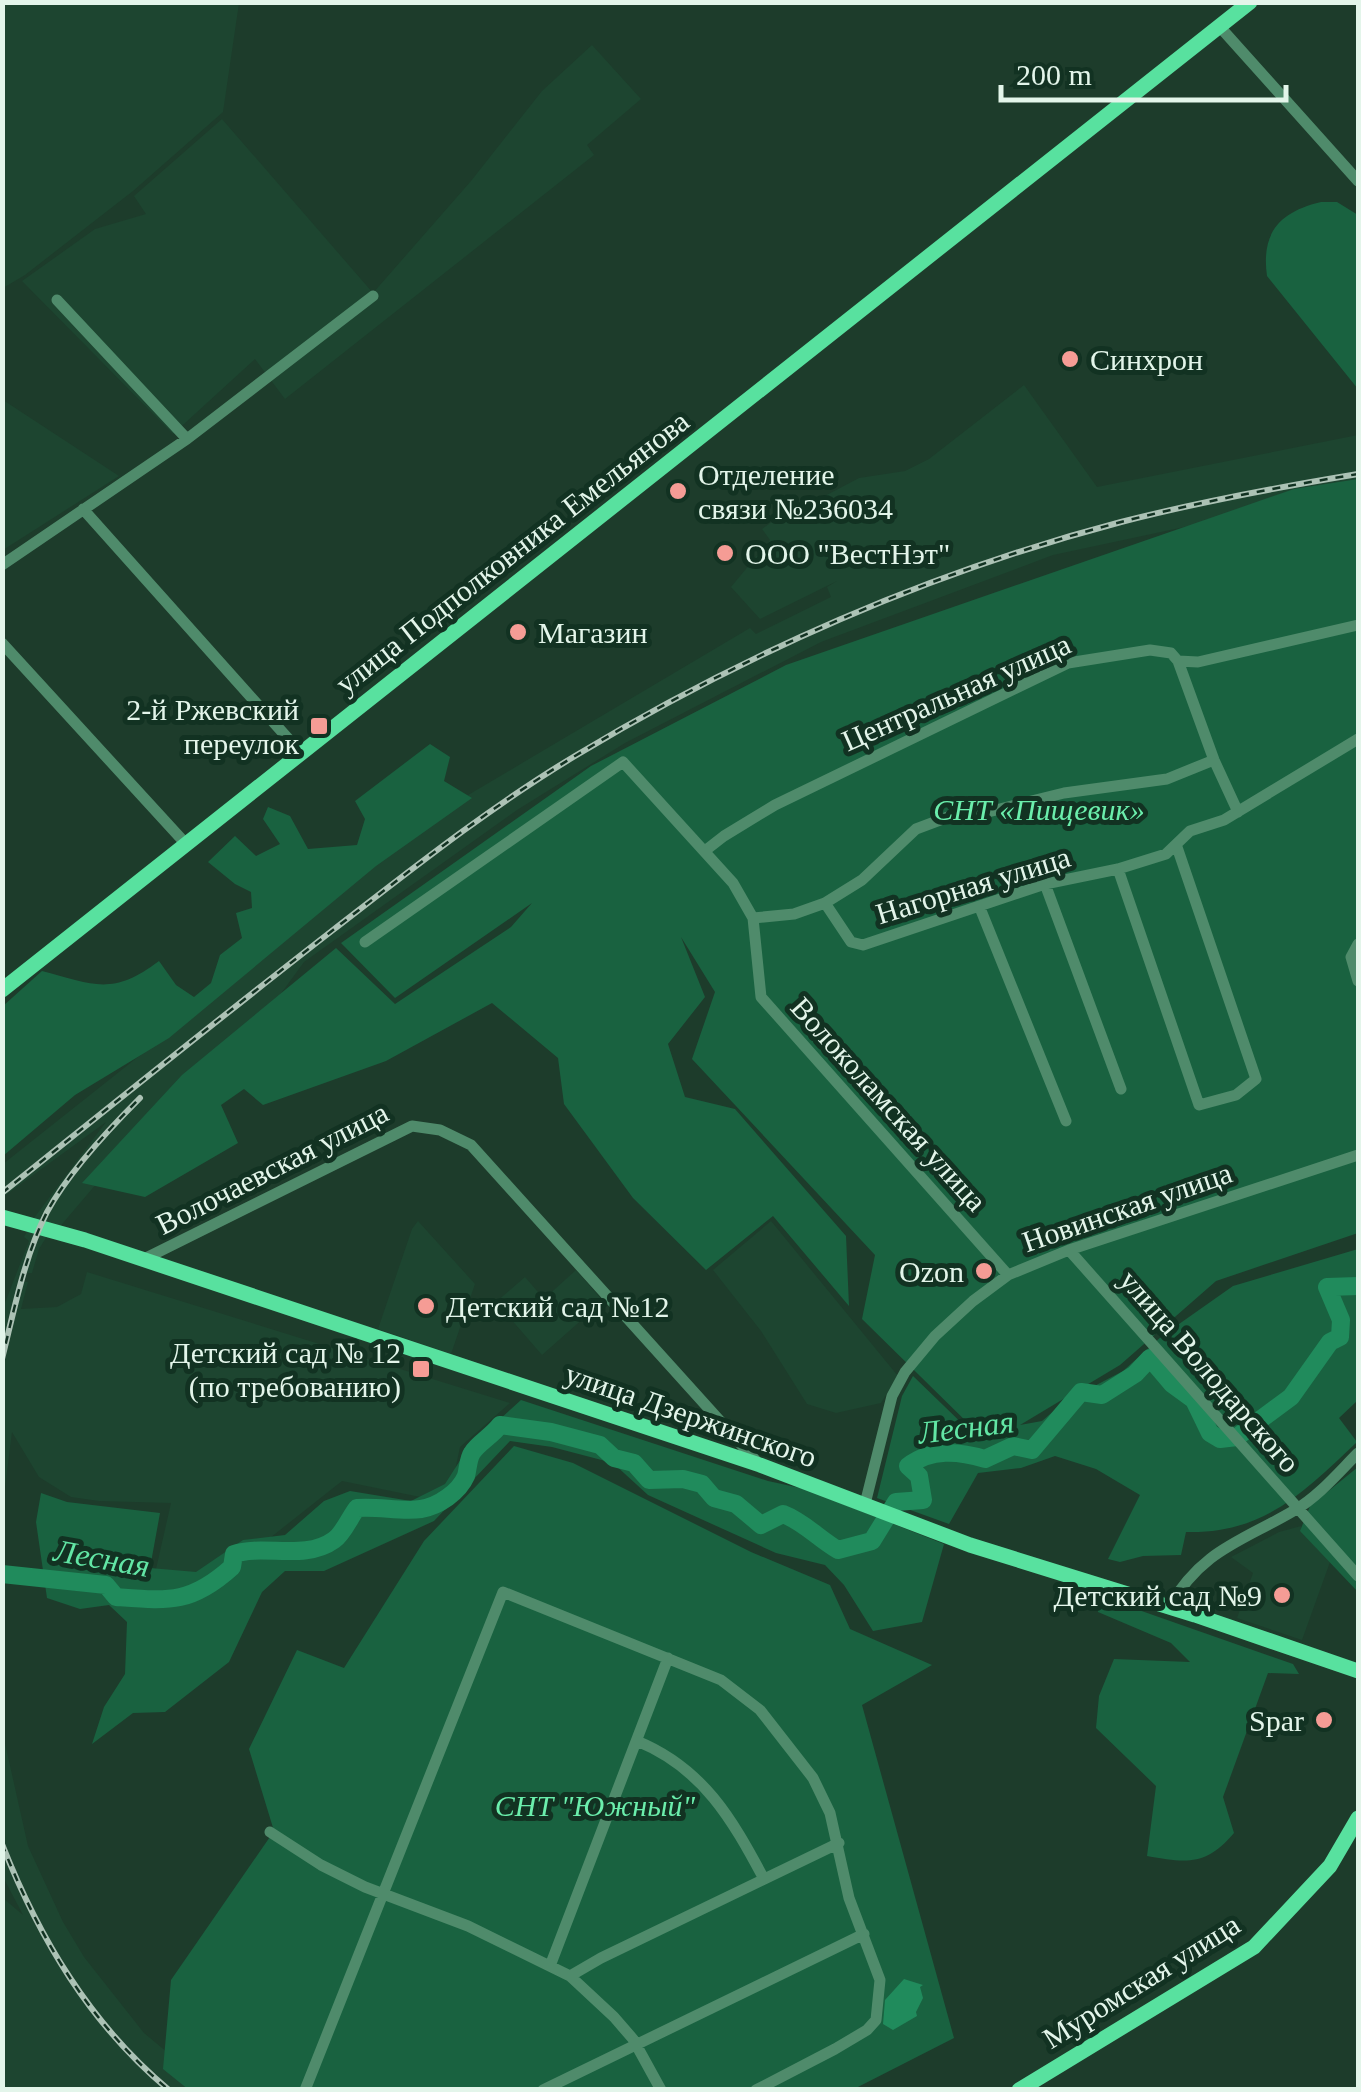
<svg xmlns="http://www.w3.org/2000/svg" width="1361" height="2092" font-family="Georgia,serif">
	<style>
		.built { fill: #1d4530 }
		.green { fill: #196240 }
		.water { fill: #208b5c }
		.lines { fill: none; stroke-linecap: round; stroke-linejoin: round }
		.river { stroke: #208b5c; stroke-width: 18 }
		.minor { stroke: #4f8b6b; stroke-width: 11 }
		.major { stroke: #58e19f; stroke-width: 15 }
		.rail-casing { stroke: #acc2b5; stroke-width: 6 }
		.rail { stroke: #123222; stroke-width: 2.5; stroke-dasharray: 8; stroke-linecap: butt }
		.poi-dot { fill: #f59c95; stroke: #123222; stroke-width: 4 }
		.labels { text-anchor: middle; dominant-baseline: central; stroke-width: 10; stroke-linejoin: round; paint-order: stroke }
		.poi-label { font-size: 30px; fill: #e3f5ea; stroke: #123222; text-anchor: start }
		.street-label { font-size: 30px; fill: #e3f5ea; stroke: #123222 }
		.park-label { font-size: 30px; font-style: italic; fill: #6beeac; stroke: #123222 }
		.water-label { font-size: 32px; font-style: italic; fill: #62e6a5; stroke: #123222 }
	</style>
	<rect width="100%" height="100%" fill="#1d3c2b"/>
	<path class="built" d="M3,2L239,3L223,112L133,191L25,275L3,288Z
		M592,45L641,99L587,145L594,155L285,399L255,359L173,434L22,281L95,229L146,214L134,196L222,119L373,293L471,181L542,91Z
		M1024,385L1097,487L1358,435V496L1204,520L1203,523L1053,555L821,642L625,743L517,810L304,962L277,999L184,1081L57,1230L52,1228L39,1249L32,1273H25L22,1282H28L21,1309L57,1307L81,1294L87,1272L510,1403L460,1447L452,1485L435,1500L342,1481L213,1583L151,1591L171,1503L99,1501L71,1497L39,1477L12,1432L3,1503V1308L29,1241L24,1237L34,1218L106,1122L3,1197V1164L235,980L431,817L750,628L756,634L831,597L827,587L837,581L760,619L731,587L770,540L762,529L787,511L798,519L802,508L859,478L905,471L929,459Z
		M3,400L119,476L3,550Z
		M418,1221L475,1284L451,1354L378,1329L412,1229Z
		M771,1221L898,1376L881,1403L836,1413L807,1404L761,1331L713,1270Z
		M576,1270L603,1301L542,1355L496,1302L525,1277L544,1299Z
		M1301,1526V1531L1330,1562L1302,1640L1237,1618L1253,1573L1231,1557L1279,1532Z
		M2,1730L28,1846L63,1922L84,1957L144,2033L168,2053L199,2089H3V1898L23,1915L3,1877Z"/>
	<path class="green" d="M1321,202H1337L1358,215V389L1267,276C1261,233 1279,212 1321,202Z
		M1358,479V1233L1216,1281L1120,1365L1020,1425L1042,1421L1064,1402L1123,1371L1162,1336L1233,1286L1358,1249V1400L1339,1418L1357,1442C1304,1492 1264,1534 1186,1532L1181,1555L1143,1556L1120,1562L1108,1559L1140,1495L1096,1469L1055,1456L1021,1468L978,1473L949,1524L877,1498L902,1396L913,1376L974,1435L978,1433L862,1319L875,1255L692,1059L715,992L681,937L705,997L668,1044L685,1097L735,1109L846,1236L849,1306L773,1216L706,1270L633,1198L564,1104L558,1058L492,1003L386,1061L263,1105L244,1089L221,1105L238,1143L145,1197L82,1183L182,1075L336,948L395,1004L511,927L532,903L395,998L341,943L591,766L786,665L1294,489Z
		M430,744L450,757L444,781L472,798L376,866L169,1038L75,1095L3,1156V1006L42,971C94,985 113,996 159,961L176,985L194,997L211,983L220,955L242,938L236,913L252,908L251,892L235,884L208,862L235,836L256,856L280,844L263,819L268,807L290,816L308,849L357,845L365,819L355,801Z
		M521,1400L768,1481L805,1489L944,1544L922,1622L873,1631L844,1585L825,1565L776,1553L648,1495L613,1463L552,1447L510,1441L434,1521L324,1571H285L262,1592L229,1662L165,1712L133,1713L92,1744L104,1707L125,1674L127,1622L109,1605L80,1609L47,1598L36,1522L41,1493L67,1502L160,1513L150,1568L196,1572L243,1540L285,1535L324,1501L350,1491L411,1501L445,1484L468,1448Z
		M514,1446L573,1463L751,1552L830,1585L850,1629L932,1665L862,1705L954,2038L852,2090H189L163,2069L171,1980L274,1831L249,1749L297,1650L344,1668L424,1541Z
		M1358,1467V1592L1300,1531L1310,1506Z
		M1096,1595L1293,1664L1299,1674L1268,1673L1223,1797L1234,1833C1206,1866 1187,1863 1147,1856L1156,1786L1096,1728L1099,1696L1114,1659L1190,1662L1171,1643L1098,1612Z"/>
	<path class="water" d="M904,1979L923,1985L920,1987L923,1998L916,2012L917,2016L893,2030L883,2024L885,2000Z"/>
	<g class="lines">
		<path class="river" d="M2,1574L106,1585L116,1597C169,1601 191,1604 232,1567L234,1554C264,1544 305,1561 334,1540C343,1534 350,1517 357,1508C378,1506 402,1512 421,1509C439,1506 459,1492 466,1476C468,1469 468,1459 472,1453C477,1444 493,1435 500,1425L551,1432L600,1445L614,1458L634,1463L649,1480L683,1479L702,1484L714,1498L736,1504L761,1525L783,1514C804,1522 819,1539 838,1550L872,1541L896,1502L923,1500L919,1476L908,1466C931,1448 959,1451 985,1459L1013,1446L1032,1450L1081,1392L1102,1395L1135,1374L1150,1358L1172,1384L1194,1400L1210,1433L1220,1439L1237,1437L1291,1397L1330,1342L1340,1337L1341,1320L1327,1287L1358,1286"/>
		<path class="minor" d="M1220,27L1358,181
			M57,300L187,439
			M83,509L301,753
			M2,565L187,439L373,296
			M2,643L186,844
			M1178,661L1214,760L1238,812
			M706,850L724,836L775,805L1068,663L1150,650L1171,653L1178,661L1198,662L1358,625
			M1118,869L1199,1105L1236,1095L1256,1079L1177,847
			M1045,884L1121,1089
			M825,903L851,942L863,945L1045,884L1118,869L1166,854L1190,831L1224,820L1358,739
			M980,908L1066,1121
			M753,918L794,914L825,903L862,880L916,829L956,814L988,812L1064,793L1167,779L1214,760
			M365,942L623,762L733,883L753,918L761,997L1008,1275
			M1358,944L1351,957L1358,981
			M1069,1250L1358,1576
			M142,1260L412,1126L440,1130L471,1145L757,1462
			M865,1504L892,1396L905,1372L935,1336L973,1301L1008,1275L1069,1250L1358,1155
			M1169,1607C1203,1549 1241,1542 1295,1510C1319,1496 1339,1472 1358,1453
			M637,1741C703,1768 732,1819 764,1879
			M270,1832L321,1865L365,1887L468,1926L570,1976L614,2017L633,2039L661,2090
			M550,1966L668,1658
			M570,1976L601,1958L839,1843
			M305,2090L503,1592L721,1680L760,1710L813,1778L830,1813L849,1898L880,1980L876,2020L867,2030L835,2049L756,2090
			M543,2090L864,1934"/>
		<path class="major" d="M2,990L1250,2
			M2,1217L85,1240L760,1465L970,1545L1195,1615L1358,1671
			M1019,2090L1254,1947L1330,1866L1358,1818"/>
		<defs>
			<path id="rail" d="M2,1193C112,1105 222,1016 333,930C412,869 490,807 575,756C744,654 930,572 1121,522C1199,502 1279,487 1358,474
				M2,1359C14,1311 24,1257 47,1212C68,1173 109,1129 140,1098
				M2,1844C39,1938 90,2024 169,2090"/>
		</defs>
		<use href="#rail" class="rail-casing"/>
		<use href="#rail" class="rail"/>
	</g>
	<g class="poi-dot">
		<circle cx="1070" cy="359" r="10"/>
		<circle cx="678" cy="491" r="10"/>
		<circle cx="725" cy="553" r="10"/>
		<circle cx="518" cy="632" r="10"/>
		<rect x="309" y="716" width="20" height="20" rx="5"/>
		<circle cx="984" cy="1271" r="10"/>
		<circle cx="426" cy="1306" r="10"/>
		<rect x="411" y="1359" width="20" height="20" rx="5"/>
		<circle cx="1282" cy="1595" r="10"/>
		<circle cx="1324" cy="1720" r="10"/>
	</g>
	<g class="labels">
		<g class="poi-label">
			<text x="1090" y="359">Синхрон</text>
			<text x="698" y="474">Отделение<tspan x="698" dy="34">связи №236034</tspan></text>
			<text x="745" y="553">ООО "ВестНэт"</text>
			<text x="538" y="632">Магазин</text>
			<text x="299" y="709" text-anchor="end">2-й Ржевский<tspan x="299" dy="34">переулок</tspan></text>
			<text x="964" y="1271" text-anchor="end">Ozon</text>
			<text x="446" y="1306">Детский сад №12</text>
			<text x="401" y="1352" text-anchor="end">Детский сад № 12<tspan x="401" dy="34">(по требованию)</tspan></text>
			<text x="1262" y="1595" text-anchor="end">Детский сад №9</text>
			<text x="1304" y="1720" text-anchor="end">Spar</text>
		</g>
		<g class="street-label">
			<text transform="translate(512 552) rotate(-38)">улица Подполковника Емельянова</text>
			<text transform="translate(956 692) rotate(-24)">Центральная улица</text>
			<text transform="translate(973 885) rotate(-17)">Нагорная улица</text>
			<text transform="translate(889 1104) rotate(48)">Волоколамская улица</text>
			<text transform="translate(272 1168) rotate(-27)">Волочаевская улица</text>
			<text transform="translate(1127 1207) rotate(-19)">Новинская улица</text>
			<text transform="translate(1210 1371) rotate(49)">улица Володарского</text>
			<text transform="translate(691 1415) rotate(19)">улица Дзержинского</text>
			<text transform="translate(1141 1981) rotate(-32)">Муромская улица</text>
		</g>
		<g class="park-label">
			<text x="1039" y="809">СНТ «Пищевик»</text>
			<text x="595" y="1805">СНТ "Южный"</text>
		</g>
		<g class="water-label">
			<text transform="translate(966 1427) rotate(-7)">Лесная</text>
			<text transform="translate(102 1558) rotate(10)">Лесная</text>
		</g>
	</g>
	<rect width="1361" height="2092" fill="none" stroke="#e3f5ea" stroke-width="10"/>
	<path d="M1001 85v15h285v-15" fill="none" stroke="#e3f5ea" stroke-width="5"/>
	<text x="1016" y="85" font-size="30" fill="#e3f5ea" stroke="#123222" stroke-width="8" paint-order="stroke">200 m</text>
</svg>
